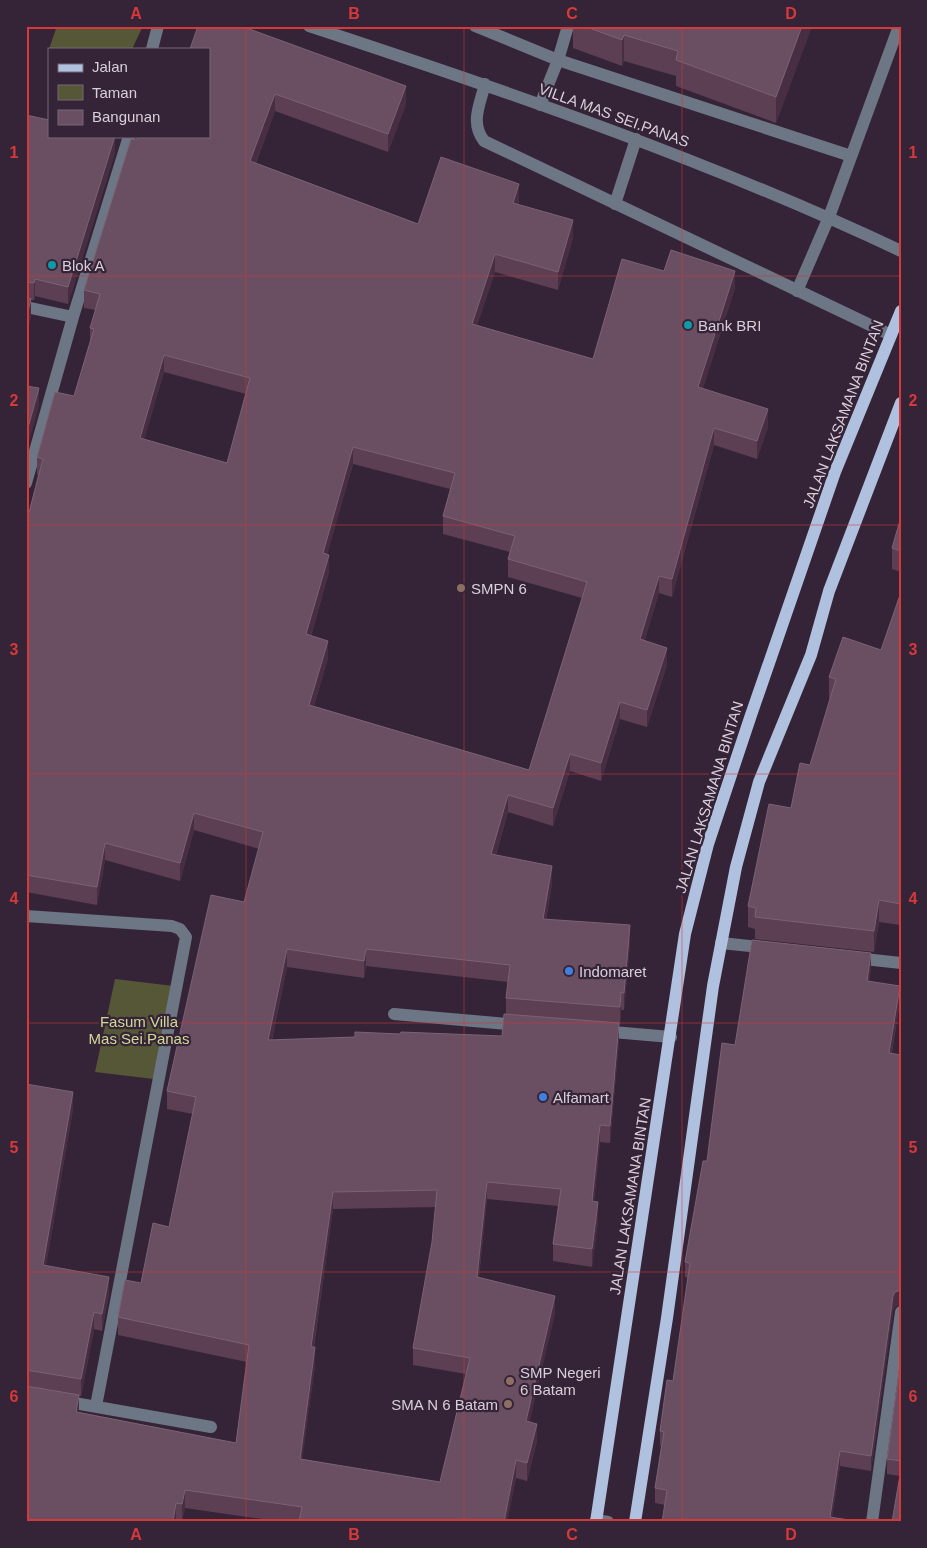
<svg xmlns="http://www.w3.org/2000/svg" width="927" height="1548" font-family="Helvetica,sans-serif">
	<style>
		.green { fill: #555736 }
		.lines { fill: none; stroke-linecap: round; stroke-linejoin: round }
		.minor { stroke: #6d7684; stroke-width: 12 }
		.major { stroke: #afc1df; stroke-width: 12 }
		.wall { fill: #5c3f53; fill-rule: evenodd }
		.shaded-wall { fill: #472e42 }
		.building { fill: #6a4e62; stroke: #7b6274; fill-rule: evenodd }
		.grid { fill: none; stroke: #d6393a; stroke-width: 1; stroke-opacity: 0.55 }
		.culture-dot { fill: #0f9aa8; stroke: #352437; stroke-width: 2 }
		.education-dot { fill: #8d6e63; stroke: #352437; stroke-width: 2 }
		.shop-dot { fill: #3f7fe0; stroke: #352437; stroke-width: 2 }
		.labels { text-anchor: middle; dominant-baseline: central; stroke-width: 4.5; stroke-linejoin: round; paint-order: stroke }
		.street-label { font-size: 15px; fill: #d9ceda; stroke: #352437 }
		.poi-label { font-size: 15px; fill: #d9ceda; stroke: #352437; text-anchor: start }
		.park-label { font-size: 15px; fill: #d3d897; stroke: #352437 }
		.neatline { fill: none; stroke: #d6393a; stroke-width: 2 }
		.grid-label { font-size: 16px; text-anchor: middle; font-weight: bold; fill: #d6393a }
	</style>
	<rect width="100%" height="100%" fill="#352437"/>
	<path class="green" d="M57,26H143L132,49H49Z
		M115,979L182,987L162,1080L95,1072Z"/>
	<g class="lines">
		<path class="minor" d="M309,26C510,92 710,161 901,251
			M475,26L558,60L851,156
			M152,49L158,26
			M485,84C480,104 470,123 484,141L891,335
			M540,105L558,60L568,26
			M615,204L636,139
			M797,291L829,217L899,26
			M26,307L73,317
			M26,483L73,317L129,136
			M26,916L172,926L180,929L186,937L96,1406
			M721,943L768,948
			M855,958L901,963
			M394,1014L519,1025
			M601,1031L671,1037
			M63,1401L211,1427
			M596,1520L608,1522
			M872,1522L901,1312"/>
		<path class="major" d="M596,1522L685,934L708,844L750,718L835,472L901,311
			M635,1522L667,1318L713,986L736,867L759,782L811,655L829,591L901,403"/>
	</g>
	<path class="wall" d="M573,26H812L776,123L676,86V76L624,61L622,66L573,48Z
		M209,49L406,104L388,152L275,111L256,163L418,224L519,201L518,205L573,238L558,290L495,272L477,325L593,359L664,271L735,288L703,388L768,427L757,459L714,445L672,597L659,593L644,641L667,665L647,727L620,719L601,781L570,771L553,826L508,812L496,855L552,883L546,920L630,943L624,1010H621L620,1025L619,1024V1041L610,1143L600,1142L594,1202L598,1220L592,1267L553,1261V1244L558,1206L487,1199L479,1277L555,1313L529,1422L537,1441L527,1481L516,1478L507,1522H283L185,1508L182,1521L176,1520L26,1522V1084L73,1109L46,1265L109,1294L102,1331L94,1329L81,1396H79V1412L236,1443L247,1362L118,1335V1317L141,1283L169,1227L193,1114L167,1109V1091L244,902L259,849L194,830L180,881L105,860L97,905L26,892V524L38,475H37V457L74,396L90,341V328L96,310L84,308V290L137,140ZM164,372L246,394L227,463L144,439ZM353,464L450,489L443,516V534L510,552L508,559V577L582,598L529,770L314,706L328,658L311,636L329,572L327,554ZM366,966L508,982L506,998V1014L502,1036L272,1040L287,967L364,978ZM436,1207L432,1242L413,1348V1365L466,1374L440,1482L302,1459L315,1365L314,1347L333,1209Z
		M26,115L115,153L68,304L35,296L34,300H31V316L26,336Z
		M901,517V572L892,569V548Z
		M901,592V925L879,922L874,952L755,939V929L748,927V906L810,765L830,699L829,698V677L881,650Z
		M871,968L869,982L900,1001L892,1053L901,1055V1304L895,1307L893,1311L871,1471L840,1466L832,1517L665,1505L655,1503V1488L661,1446H660V1431L673,1381L688,1278L685,1277V1262L707,1161L735,1045Z
		M901,1358V1522L900,1476L887,1474V1459Z"/>
	<path class="shaded-wall" d="M802,26H812L776,123V97Z
		M624,35V61L622,66V40Z
		M406,86V104L388,152V134Z
		M275,94V111L250,178V161Z
		M115,136V153L68,304V287Z
		M519,184V201L513,220V203Z
		M573,220V238L558,290V272Z
		M495,254V272L472,341V324Z
		M735,271V288L698,404V387Z
		M35,279V296L34,300V283Z
		M31,299V316L26,336V319Z
		M164,355V372L140,455V438Z
		M39,388V406L26,452V435Z
		M768,409V427L757,459V441Z
		M714,428V445L672,597V579Z
		M353,447V464L323,570V553Z
		M329,555V572L306,652V634Z
		M659,576V593L640,657V639Z
		M328,641V658L309,722V705Z
		M667,648V665L647,727V710Z
		M620,702V719L601,781V763Z
		M570,754V771L553,826V808Z
		M508,795V812L491,871V854Z
		M194,813V830L180,881V863Z
		M105,843V860L97,905V887Z
		M552,866V883L543,937V919Z
		M879,900V922L874,952V931Z
		M630,925V943L624,1010V993Z
		M287,949V967L268,1057V1040Z
		M366,949V966L364,978V961Z
		M871,953V968L867,996V981Z
		M900,986V1001L889,1068V1053Z
		M621,992V1010L620,1025V1007Z
		M619,1023V1041L610,1143V1126Z
		M73,1092V1109L43,1282V1265Z
		M600,1125V1142L592,1219V1201Z
		M487,1182V1199L477,1294V1277Z
		M333,1192V1209L311,1364V1347Z
		M598,1202V1220L592,1267V1249Z
		M109,1277V1294L102,1331V1314Z
		M901,1290V1304L895,1307L893,1311L871,1471V1456L893,1296L895,1292Z
		M555,1296V1313L526,1438V1421Z
		M94,1312V1329L81,1396V1379Z
		M315,1347V1365L300,1476V1459Z
		M26,1370H27V1387H26Z
		M79,1395V1412H76Z
		M537,1424V1441L527,1481V1463Z
		M840,1451V1466L831,1522L830,1517Z
		M516,1460V1478L507,1522H504Z
		M185,1490V1508L182,1521V1504Z
		M176,1503V1522H173Z"/>
	<path class="building" d="M198,26H241L406,86L388,134L275,94L250,161L418,224L441,157L519,184L513,203L573,220L558,272L495,254L472,324L593,359L622,259L664,271L671,250L735,271L698,387L768,409L757,441L714,428L672,579L659,576L640,639L667,648L647,710L620,702L601,763L570,754L553,808L508,795L491,854L552,866L543,919L630,925L624,993L621,992L620,1007L506,998L510,965L366,949L364,961L287,949L268,1040L355,1037V1032L400,1034L401,1032L502,1036L504,1014L619,1023L610,1126L600,1125L592,1201L598,1202L592,1249L553,1244L561,1189L487,1182L477,1277L555,1296L526,1421L537,1424L527,1463L516,1460L504,1522H299L302,1507L185,1490L182,1504L176,1503L173,1522H26V1386L79,1395L76,1412L236,1443L249,1345L118,1317L125,1280L141,1283L153,1223L169,1227L196,1097L167,1091L211,895L244,902L263,832L194,813L180,863L105,843L97,887L26,875V524L43,459L37,457L55,392L74,396L94,329L90,328L100,294L84,290L131,139L137,140L138,136H209V49H190ZM164,355L250,378L227,463L140,438ZM353,447L455,473L443,516L515,536L508,559L587,582L529,770L309,705L328,641L306,634L329,555L323,553ZM437,1190L432,1242L413,1348L470,1358L440,1482L300,1459L315,1347H311L333,1192Z
		M584,26H802L776,97L676,60L678,51L624,35L622,40Z
		M26,115L49,120V136H115L68,287L35,279L34,283L26,282Z
		M26,297L31,299L26,319Z
		M26,386L39,388L26,435Z
		M901,517V551L892,548Z
		M901,592V904L879,900L874,931L755,917L756,908L748,906L769,804L791,808L800,763L810,765L836,679L829,677L843,637L881,650Z
		M752,940L871,953L867,981L900,986L889,1053L901,1055V1290L895,1292L893,1296L871,1456L840,1451L830,1517L862,1522H662L667,1490L655,1488L664,1432L660,1431L667,1380L673,1381L690,1263L685,1262L703,1161H707L722,1043L735,1045Z
		M26,1084L73,1092L43,1265L109,1277L102,1314L94,1312L81,1379L26,1370Z
		M901,1358V1461L887,1459Z
		M901,1469V1522H892Z"/>
	<path class="grid" d="M246,26V1522M464,26V1522M682,26V1522M26,276H901M26,525H901M26,774H901M26,1023H901M26,1272H901"/>
	<g class="culture-dot">
		<circle cx="52" cy="265" r="5"/>
		<circle cx="688" cy="325" r="5"/>
	</g>
	<g class="education-dot">
		<circle cx="461" cy="588" r="5"/>
		<circle cx="510" cy="1381" r="5"/>
		<circle cx="508" cy="1404" r="5"/>
	</g>
	<g class="shop-dot">
		<circle cx="569" cy="971" r="5"/>
		<circle cx="543" cy="1097" r="5"/>
	</g>
	<g class="labels">
		<g class="street-label">
			<text transform="translate(614 115) rotate(20)">VILLA MAS SEI.PANAS</text>
			<text transform="translate(843 414) rotate(-69)">JALAN LAKSAMANA BINTAN</text>
			<text transform="translate(709 797) rotate(-73)">JALAN LAKSAMANA BINTAN</text>
			<text transform="translate(630 1196) rotate(-81)">JALAN LAKSAMANA BINTAN</text>
		</g>
		<g class="poi-label">
			<text x="62" y="265">Blok A</text>
			<text x="698" y="325">Bank BRI</text>
			<text x="471" y="588">SMPN 6</text>
			<text x="579" y="971">Indomaret</text>
			<text x="553" y="1097">Alfamart</text>
			<text x="520" y="1372">SMP Negeri<tspan x="520" dy="17">6 Batam</tspan></text>
			<text x="498" y="1404" text-anchor="end">SMA N 6 Batam</text>
		</g>
		<g class="park-label">
			<text x="139" y="1021">Fasum Villa<tspan x="139" dy="17">Mas Sei.Panas</tspan></text>
		</g>
	</g>
	<rect width="927" height="1548" fill="none" stroke="#352437" stroke-width="55"/>
	<rect x="48" y="48" width="162" height="90" fill="#352437" stroke="#776878"/>
	<rect x="58" y="64" width="25" height="8" fill="#afc1df" stroke="#776878"/>
	<text x="92" y="72" font-size="15" fill="#d9ceda">Jalan</text>
	<rect x="58" y="85" width="25" height="15" fill="#555736" stroke="#776878"/>
	<text x="92" y="98" font-size="15" fill="#d9ceda">Taman</text>
	<rect x="58" y="110" width="25" height="15" fill="#6a4e62" stroke="#776878"/>
	<text x="92" y="122" font-size="15" fill="#d9ceda">Bangunan</text>
	<rect x="28" y="28" width="872" height="1492" class="neatline"/>
	<g class="grid-label">
		<text x="136" y="19">A</text>
		<text x="354" y="19">B</text>
		<text x="572" y="19">C</text>
		<text x="791" y="19">D</text>
		<text x="14" y="158">1</text>
		<text x="913" y="158">1</text>
		<text x="14" y="406">2</text>
		<text x="913" y="406">2</text>
		<text x="14" y="655">3</text>
		<text x="913" y="655">3</text>
		<text x="14" y="904">4</text>
		<text x="913" y="904">4</text>
		<text x="14" y="1153">5</text>
		<text x="913" y="1153">5</text>
		<text x="14" y="1402">6</text>
		<text x="913" y="1402">6</text>
		<text x="136" y="1540">A</text>
		<text x="354" y="1540">B</text>
		<text x="572" y="1540">C</text>
		<text x="791" y="1540">D</text>
	</g>
</svg>
